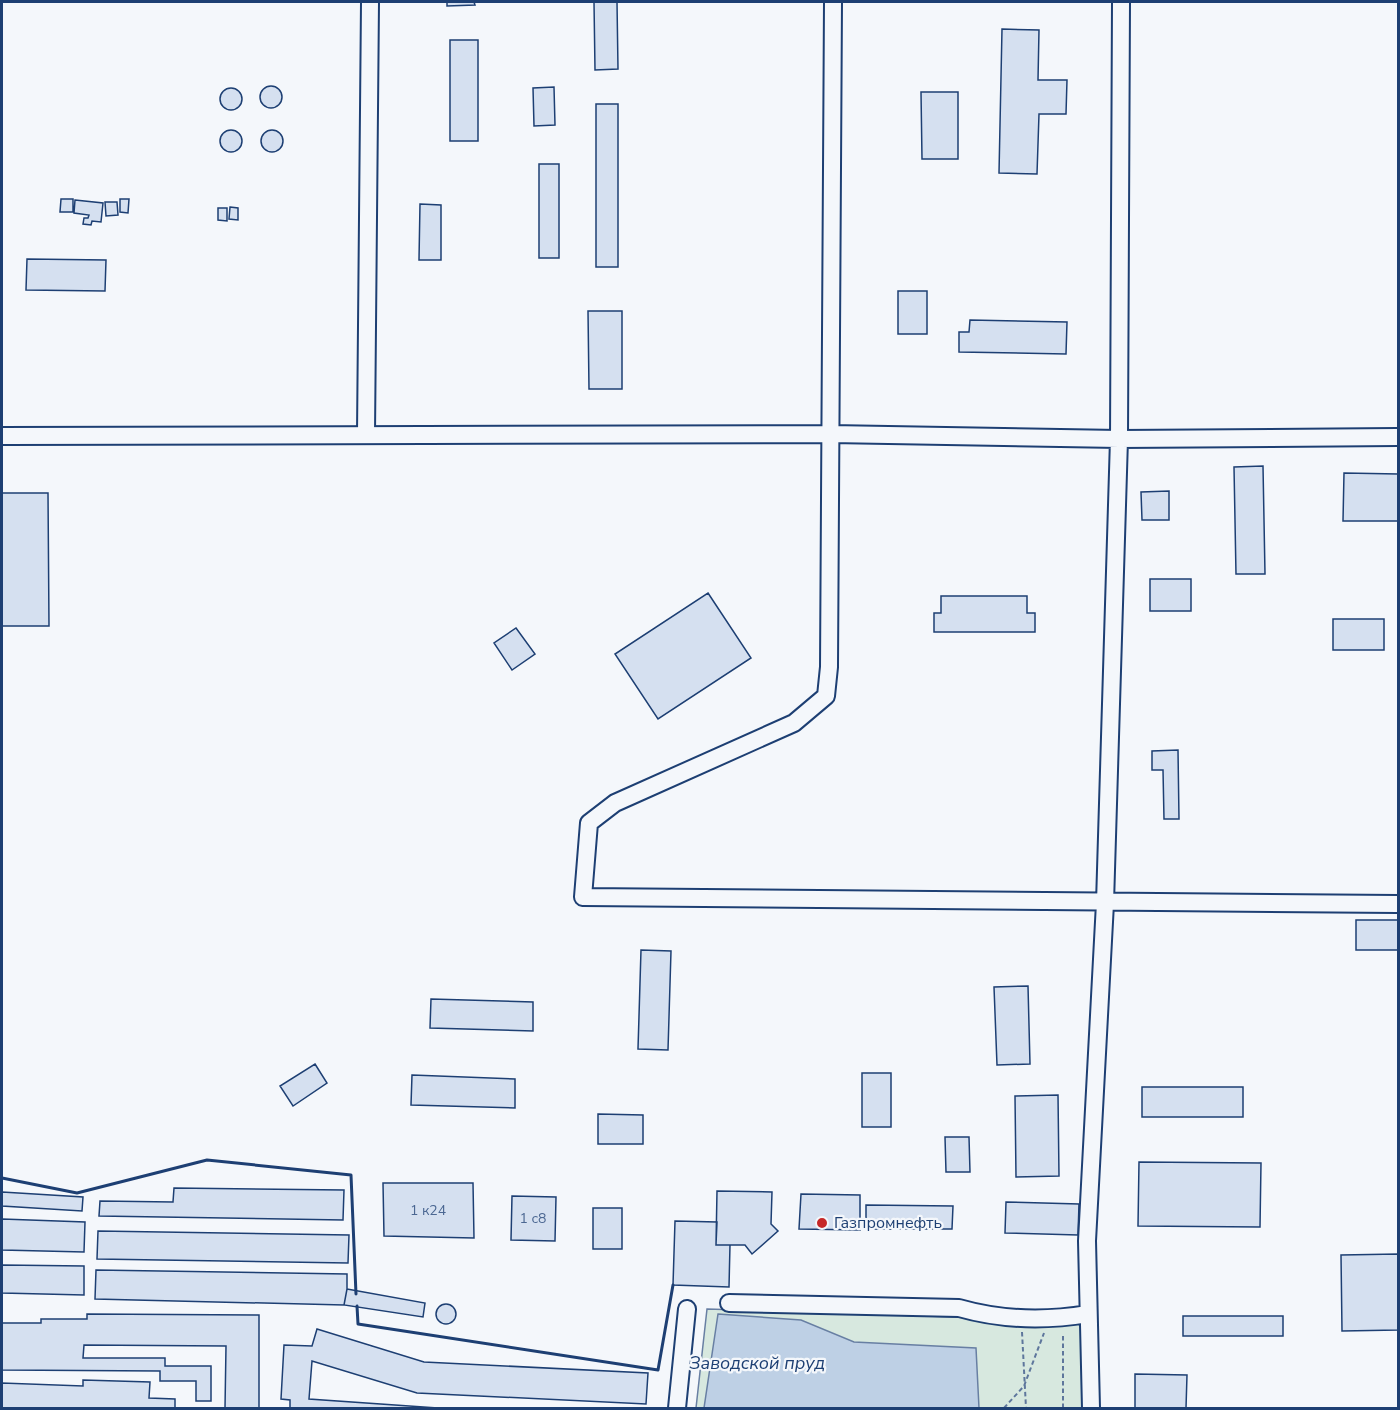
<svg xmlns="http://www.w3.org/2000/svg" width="1400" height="1410" font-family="'Nunito Sans',sans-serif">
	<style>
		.green { fill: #d7e8df; stroke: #687fa3; stroke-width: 1.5 }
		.water { fill: #bed0e5; stroke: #687fa3; stroke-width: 1.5 }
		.building { fill: #d5e0f0; stroke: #1d3f73; stroke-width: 1.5 }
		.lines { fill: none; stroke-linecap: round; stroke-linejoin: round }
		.minor-casing { stroke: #1d3f73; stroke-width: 20 }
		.path { stroke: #5e769c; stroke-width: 2; stroke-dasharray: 4.5 3; stroke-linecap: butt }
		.minor { stroke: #f4f7fb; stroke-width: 16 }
		.wall { stroke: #1d3f73; stroke-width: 3 }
		.poi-dot { fill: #c62828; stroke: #f4f7fb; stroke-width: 2 }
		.labels { text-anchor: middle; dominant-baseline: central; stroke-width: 4.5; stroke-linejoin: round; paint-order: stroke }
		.number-label { font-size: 14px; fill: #4b6792 }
		.poi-label { font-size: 16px; fill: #1d3f73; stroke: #f4f7fb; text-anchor: start }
		.water-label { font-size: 18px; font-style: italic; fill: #1d3f73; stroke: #f4f7fb }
	</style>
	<rect width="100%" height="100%" fill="#f4f7fb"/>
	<path class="green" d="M707,1309L1082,1321L1085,1408H696Z"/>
	<path class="water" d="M718,1314L801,1320L854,1342L976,1348L979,1408H704Z"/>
	<path class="building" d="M447,2H474L475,5L447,6Z
		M594,2H617L618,69L595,70Z
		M1002,29L1039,30L1038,80H1067L1066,114H1039L1037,174L999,173Z
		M450,40H478V141H450Z
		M260 97a11 11 0 1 1 22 0a11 11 0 1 1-22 0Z
		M554,87L555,125L534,126L533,88Z
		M220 99a11 11 0 1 1 22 0a11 11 0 1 1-22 0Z
		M921,92H958V159H922Z
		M596,104H618V267H596Z
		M261 141a11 11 0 1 1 22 0a11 11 0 1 1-22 0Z
		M220 141a11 11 0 1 1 22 0a11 11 0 1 1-22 0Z
		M539,164H559V258H539Z
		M61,199H73V212H60Z
		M120,199H129L128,213L120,212Z
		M75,200L103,203L101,222L92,221L91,225L83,224L84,218H88L89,215L74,213Z
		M105,202H117L118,215L106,216Z
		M420,204L441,205V260H419Z
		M230,207L238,208V220L229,219Z
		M218,208H227V221L218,220Z
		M27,259L106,260L105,291L26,290Z
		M898,291H927V334H898Z
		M588,311H622V389H589Z
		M970,320L1067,322L1066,354L959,352V332H969Z
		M1263,466L1265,574H1236L1234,467Z
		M1344,473L1398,474V521H1343Z
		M1169,491V520H1142L1141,492Z
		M2,493H48L49,626H2Z
		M1150,579H1191V611H1150Z
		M708,593L751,658L658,719L615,654Z
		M941,596H1027V613H1035V632H934V613H941Z
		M1333,619H1384V650H1333Z
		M516,628L535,654L512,670L494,643Z
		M1178,750L1179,819H1164L1163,770H1152V751Z
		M1356,920H1398V950H1356Z
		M641,950L671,951L668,1050L638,1049Z
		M1028,986L1030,1064L997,1065L994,987Z
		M431,999L533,1002V1031L430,1028Z
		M315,1064L327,1083L293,1106L280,1086Z
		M862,1073H891V1127H862Z
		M412,1075L515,1079V1108L411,1105Z
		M1142,1087H1243V1117H1142Z
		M1058,1095L1059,1176L1016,1177L1015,1096Z
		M598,1114L643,1115V1144H598Z
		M945,1137H969L970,1172H946Z
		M1139,1162L1261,1163L1260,1227L1138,1226Z
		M383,1183H473L474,1238L384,1236Z
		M174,1188L344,1190L343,1220L99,1216L100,1201L173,1202Z
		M717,1191L772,1192L771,1224L778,1231L752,1254L745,1245H716Z
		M2,1192L83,1197L82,1211L2,1206Z
		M801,1194L860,1195V1230L799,1229Z
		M512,1196L556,1197L555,1241L511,1240Z
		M1006,1202L1079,1204L1078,1235L1005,1233Z
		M866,1205L953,1206L952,1229H866Z
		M593,1208H622V1249H593Z
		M2,1219L85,1222L84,1252L2,1250Z
		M675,1221L717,1222L716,1245H730L729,1287L673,1285Z
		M98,1231L349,1235L348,1263L97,1259Z
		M1398,1254V1330L1342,1331L1341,1255Z
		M2,1265L84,1266V1295L2,1293Z
		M96,1270L347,1274V1289L344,1305L95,1299Z
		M347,1289L425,1303L423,1317L344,1305Z
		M436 1314a10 10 0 1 1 20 0a10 10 0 1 1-20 0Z
		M87,1314L259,1315V1408H225L226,1346L84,1345L83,1358H165V1366H211V1401H196V1381H160V1371L2,1370V1323H41V1319H87Z
		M1183,1316H1283V1336H1183Z
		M317,1329L424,1362L648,1373L646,1404L417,1393L312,1361L309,1399L438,1408H290V1400L281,1399L284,1345L312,1346Z
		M1135,1374L1187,1375L1186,1408H1135Z
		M83,1380L150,1382L149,1398L175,1399V1408H2V1383L83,1386Z"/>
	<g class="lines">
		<defs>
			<path id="minor" d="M833,2L829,667L826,696L794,723L615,803L589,823L583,897L1398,904
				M366,434L370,2
				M2,436L831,434L1119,439L1398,437
				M729,1303L959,1308C1001,1320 1045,1321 1088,1314
				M677,1408L687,1309
				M1091,1408L1087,1241L1105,903L1119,439L1121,2"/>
		</defs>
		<use href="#minor" class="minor-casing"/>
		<path class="path" d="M1022,1332L1026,1408
			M1004,1408L1024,1386L1044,1333
			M1063,1408V1333"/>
		<use href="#minor" class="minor"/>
		<path class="wall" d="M2,1178L77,1193L207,1160L351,1175L356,1294
			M357,1306L358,1324L658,1370L673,1285"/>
	</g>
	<circle class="poi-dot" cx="822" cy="1223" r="6"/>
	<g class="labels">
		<g class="number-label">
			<text x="428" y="1210">1 к24</text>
			<text x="533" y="1218">1 с8</text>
		</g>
		<g class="poi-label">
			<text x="834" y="1223">Газпромнефть</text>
		</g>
		<g class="water-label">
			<text x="757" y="1363">Заводской пруд</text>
		</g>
	</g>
	<rect width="1400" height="1410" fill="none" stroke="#1d3f73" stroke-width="6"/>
</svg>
